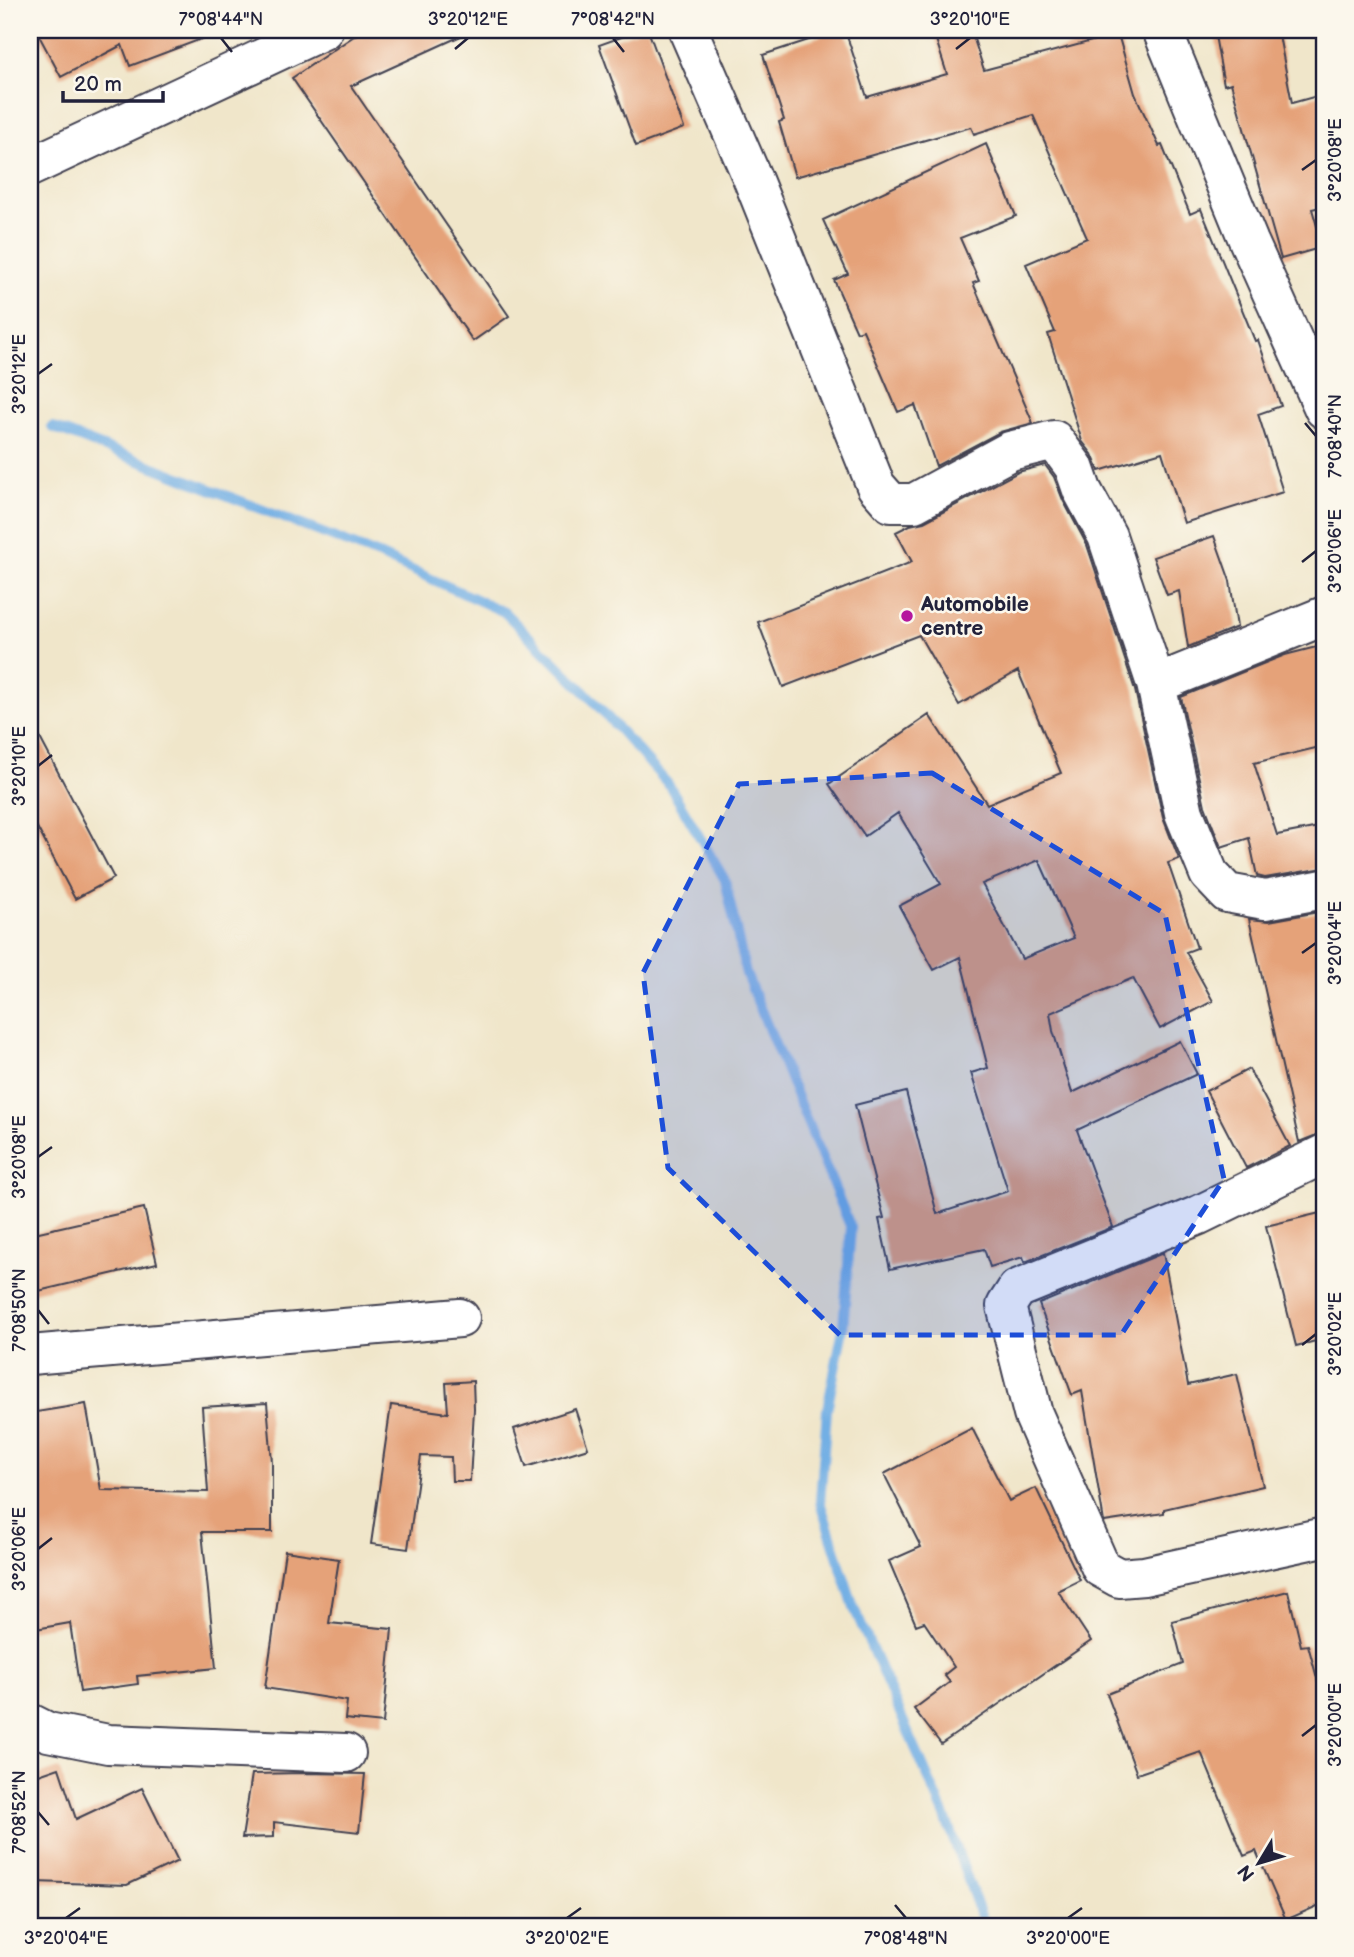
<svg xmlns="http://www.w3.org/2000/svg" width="1354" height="1957" font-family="'Balsamiq Sans',sans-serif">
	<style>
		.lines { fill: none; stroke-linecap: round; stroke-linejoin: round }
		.stream { stroke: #72afe4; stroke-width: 10 }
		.building { fill: #e5a279; fill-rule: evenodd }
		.minor-casing { stroke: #413f50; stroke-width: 42 }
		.minor { stroke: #fff; stroke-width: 38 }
		.marked { fill: #1d4ed8; fill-opacity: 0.2; stroke: #1d4ed8; stroke-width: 5; stroke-dasharray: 14 9; stroke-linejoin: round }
		.ticks { fill: none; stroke: #22223b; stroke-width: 2.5 }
		.poi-dot { fill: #b5179e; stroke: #fbf7ec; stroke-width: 2.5 }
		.labels { text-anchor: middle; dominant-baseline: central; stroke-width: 5; stroke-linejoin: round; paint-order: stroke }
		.poi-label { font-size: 21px; font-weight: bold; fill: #22223b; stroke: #fbf7ec; text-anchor: start }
		.neatline { fill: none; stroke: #22223b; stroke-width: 2.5 }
		.ticks-label { font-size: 18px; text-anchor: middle; fill: #22223b }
	</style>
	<rect width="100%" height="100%" fill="#fbf7ec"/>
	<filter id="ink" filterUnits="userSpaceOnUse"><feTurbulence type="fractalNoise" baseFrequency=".0143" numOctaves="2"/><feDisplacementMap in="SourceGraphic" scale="14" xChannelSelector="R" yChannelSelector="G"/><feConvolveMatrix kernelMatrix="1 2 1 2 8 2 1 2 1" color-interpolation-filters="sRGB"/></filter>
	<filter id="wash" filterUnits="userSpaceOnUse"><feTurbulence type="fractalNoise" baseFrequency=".00686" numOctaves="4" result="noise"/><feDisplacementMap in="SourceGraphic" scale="28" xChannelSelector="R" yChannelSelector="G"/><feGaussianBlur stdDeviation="1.57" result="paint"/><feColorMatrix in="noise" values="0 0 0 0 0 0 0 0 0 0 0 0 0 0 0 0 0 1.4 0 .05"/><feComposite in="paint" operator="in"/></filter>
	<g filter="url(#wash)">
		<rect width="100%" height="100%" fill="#f0e6ca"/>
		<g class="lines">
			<path class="stream" d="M52,427L381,556L504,612L587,694L669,785L725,880L746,974L851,1228L843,1329L827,1410L820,1502L854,1608L945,1816L985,1927"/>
		</g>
		<g id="blocks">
			<path class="building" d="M36,30H219L220,32L130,66L122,45L61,77Z
				M363,30H474L351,86L509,316L473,341L292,78Z
				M641,30H648L684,128L636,146L599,45Z
				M839,30H845L867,97L947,74L933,30H971L984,70L1118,34L1135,94L1159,146L1162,145L1190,214L1201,209L1255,341L1258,340L1281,406L1258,414L1283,492L1184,523L1162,452L1099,471L1092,454L1082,441L1048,334L1055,332L1026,264L1087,238L1033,115L974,134L971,127L795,177L779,122L784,120L763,55Z
				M1214,30H1278L1292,103L1324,94V206L1312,209L1323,247L1281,259L1231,83L1224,85Z
				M986,144L1016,216L960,238L979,281L973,283L1033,423L1000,432L936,466L915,405L898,412L863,330L857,332L834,280L848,274L823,220Z
				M1045,465L1054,477L1063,500L1087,545L1135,690L1163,818L1179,859L1168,863L1197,948L1186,952L1213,1001L1160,1029L1133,978L1050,1013L1053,1031L1072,1093L1180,1041L1197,1074L1077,1130L1113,1227L1025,1262L1023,1257L990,1267L984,1249L890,1269L879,1219L884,1218L855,1105L906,1092L937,1214L1008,1191L971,1073L988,1068L960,957L934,970L899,906L941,884L898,813L865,836L829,784L929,715L987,804L1061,773L1018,671L959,705L919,635L783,687L758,622L912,562L896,532L910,525L924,522L1018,472ZM1039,860L1074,938L1022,959L982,884Z
				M1214,536L1230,581L1237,627L1188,647L1179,591L1167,595L1153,557Z
				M1324,645V746L1254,763L1277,835L1324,826V868L1265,878L1257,876L1249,838L1221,847L1205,806L1181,697L1285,655Z
				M30,719L114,878L75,899L30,814Z
				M1324,911V1132L1299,1142L1249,919L1269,921Z
				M1249,1069L1290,1146L1246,1168L1206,1091Z
				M144,1208L157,1263L30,1293V1234Z
				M1324,1212V1339L1296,1346L1266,1226Z
				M1163,1253L1188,1385L1237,1374L1263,1486L1164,1509V1513L1104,1522L1082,1391L1072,1395L1039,1304Z
				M473,1381L474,1409L470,1481H452L451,1457L421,1456L408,1549L371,1544L391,1405L448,1413L446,1383Z
				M267,1403L272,1462V1532H202L216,1668L137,1676L138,1684L80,1692L70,1623L30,1630V1413L86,1404L101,1490L208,1492L202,1407Z
				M575,1409L588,1448L526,1467L514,1429Z
				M972,1428L1009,1501L1036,1488L1080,1580L1058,1591L1091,1641L941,1744L914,1709L950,1682L944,1675L954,1667L924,1622L916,1625L889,1561L921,1547L884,1474Z
				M285,1551L339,1559L329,1623L392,1629L383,1723L345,1719L347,1701L265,1688Z
				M1288,1591L1301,1646L1308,1645L1324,1704V1903L1286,1920L1256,1851L1244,1856L1201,1752L1137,1774L1107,1694L1183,1664L1172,1621Z
				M59,1768L76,1819L142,1788L178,1861L127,1885L35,1882L36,1855L30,1857V1778Z
				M303,1773L365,1774L359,1832L274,1822V1837L242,1838L252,1774Z"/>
		</g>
	</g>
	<g filter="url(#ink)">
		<use href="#blocks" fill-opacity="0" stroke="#413f50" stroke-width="2"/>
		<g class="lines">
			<defs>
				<path id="minor" d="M688,30L751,175L876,486L891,503H914L1010,451L1054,440L1074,467L1082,490L1107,536L1156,684L1184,813L1209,874L1227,893L1265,900L1324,889
					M1162,30L1249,242L1324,409
					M30,167L323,30
					M1156,684L1324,616
					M1324,1154L1199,1215L1017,1289L1006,1306L1033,1414L1101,1568L1119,1578L1144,1576L1324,1537
					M30,1355L460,1318
					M30,1723L48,1732L108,1744L346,1753"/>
			</defs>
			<use href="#minor" class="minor-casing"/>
			<use href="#minor" class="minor"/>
		</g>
	</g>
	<path class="marked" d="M932,773L1165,914L1224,1179L1121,1335H840L668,1168L643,973L739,784Z"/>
	<path class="ticks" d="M221,38L232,52M613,38L624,52M455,49L468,38M956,49L970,38M1302,170L1316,160M38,374L52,364M1305,423L1316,436M1302,562L1316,551M38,766L52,755M1302,953L1316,943M38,1157L52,1147M38,1310L49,1324M1302,1345L1316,1334M38,1549L52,1538M1302,1736L1316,1725M38,1812L49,1825M895,1905L906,1918M66,1918L80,1908M567,1918L581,1908M1068,1918L1082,1908"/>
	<circle class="poi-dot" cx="907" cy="616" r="7"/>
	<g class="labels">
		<g class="poi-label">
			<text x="921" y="604">Automobile<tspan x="921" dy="24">centre</tspan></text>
		</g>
	</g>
	<rect width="1354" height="1957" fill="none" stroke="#fbf7ec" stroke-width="77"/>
	<g transform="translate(1259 1863) rotate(232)" stroke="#fbf7ec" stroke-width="5" paint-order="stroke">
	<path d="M0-5L12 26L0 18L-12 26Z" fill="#22223b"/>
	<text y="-10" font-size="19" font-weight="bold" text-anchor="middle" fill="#22223b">N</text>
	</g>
	<path d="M63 91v10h100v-10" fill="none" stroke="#22223b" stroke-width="3.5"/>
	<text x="74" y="91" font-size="21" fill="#22223b" stroke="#fbf7ec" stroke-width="5" paint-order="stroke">20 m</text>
	<rect x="38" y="38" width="1278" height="1880" class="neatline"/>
	<g class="ticks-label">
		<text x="221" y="25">7°08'44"N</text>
		<text x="468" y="25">3°20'12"E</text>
		<text x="613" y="25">7°08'42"N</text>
		<text x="970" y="25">3°20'10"E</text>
		<text transform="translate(1335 160) rotate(-90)" y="6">3°20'08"E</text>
		<text transform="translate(19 374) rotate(-90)" y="6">3°20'12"E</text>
		<text transform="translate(1335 436) rotate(-90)" y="6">7°08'40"N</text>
		<text transform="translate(1335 551) rotate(-90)" y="6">3°20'06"E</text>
		<text transform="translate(19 766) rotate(-90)" y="6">3°20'10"E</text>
		<text transform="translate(1335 943) rotate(-90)" y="6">3°20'04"E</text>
		<text transform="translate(19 1157) rotate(-90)" y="6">3°20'08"E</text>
		<text transform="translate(19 1310) rotate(-90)" y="6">7°08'50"N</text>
		<text transform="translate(1335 1334) rotate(-90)" y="6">3°20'02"E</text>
		<text transform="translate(19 1549) rotate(-90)" y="6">3°20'06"E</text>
		<text transform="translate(1335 1725) rotate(-90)" y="6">3°20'00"E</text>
		<text transform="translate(19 1812) rotate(-90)" y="6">7°08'52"N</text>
		<text x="66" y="1944">3°20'04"E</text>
		<text x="567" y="1944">3°20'02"E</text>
		<text x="906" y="1944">7°08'48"N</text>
		<text x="1068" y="1944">3°20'00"E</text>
	</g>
</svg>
